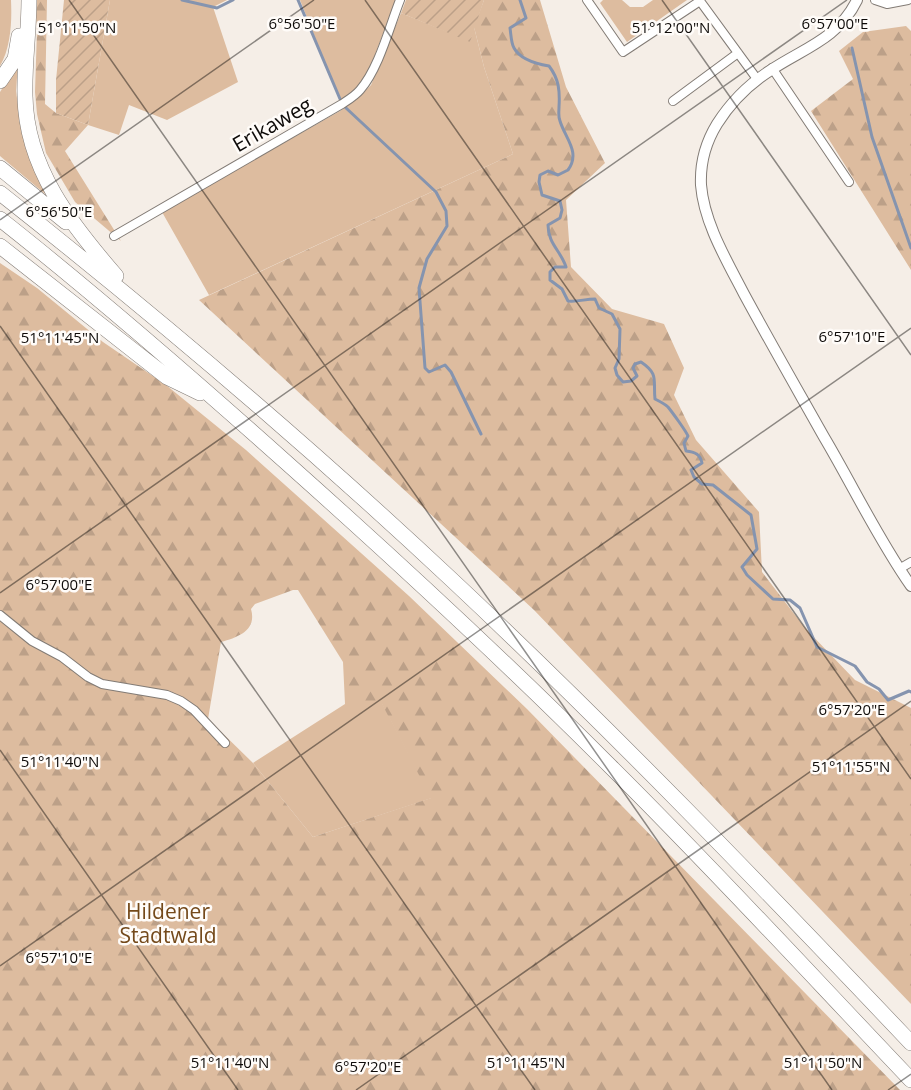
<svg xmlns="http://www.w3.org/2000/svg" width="911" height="1090" font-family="'Open Sans',sans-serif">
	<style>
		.grass { fill: #ddbc9f }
		.forest { fill: url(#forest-firs); fill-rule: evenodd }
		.garden { fill: url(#garden-furrows) }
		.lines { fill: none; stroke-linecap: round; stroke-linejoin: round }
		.stream { stroke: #8594af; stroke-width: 3 }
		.minor-casing { stroke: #827b75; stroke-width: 10 }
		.tertiary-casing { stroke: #827b75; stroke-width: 12 }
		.motorway-casing { stroke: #827b75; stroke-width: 16 }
		.minor { stroke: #fff; stroke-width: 8 }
		.tertiary { stroke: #fff; stroke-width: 10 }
		.motorway { stroke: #fff; stroke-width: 15 }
		.ticks { fill: none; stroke: #0e0b09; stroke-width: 1.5; stroke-opacity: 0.45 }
		.labels { text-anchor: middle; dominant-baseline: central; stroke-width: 5; stroke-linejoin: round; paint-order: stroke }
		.street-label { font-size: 21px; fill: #0e0b09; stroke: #fffcf9 }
		.park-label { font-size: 21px; fill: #74491a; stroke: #fffcf9 }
		.ticks-label { font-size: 15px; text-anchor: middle; fill: #0e0b09; stroke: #fffcf9; stroke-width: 5; stroke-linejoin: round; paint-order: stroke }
	</style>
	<defs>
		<pattern id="forest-firs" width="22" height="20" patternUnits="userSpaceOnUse" patternTransform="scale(1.5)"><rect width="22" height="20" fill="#ddbc9f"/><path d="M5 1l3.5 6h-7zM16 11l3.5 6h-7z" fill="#bca088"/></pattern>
		<pattern id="garden-furrows" width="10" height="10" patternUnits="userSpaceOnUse" patternTransform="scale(1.5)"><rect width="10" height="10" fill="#ddbc9f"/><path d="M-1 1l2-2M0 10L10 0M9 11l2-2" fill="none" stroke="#bca088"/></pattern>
	</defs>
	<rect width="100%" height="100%" fill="#f5eee7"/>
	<path class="grass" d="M0,0H11C12,21 11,47 0,66Z
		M110,0H227L213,7L238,82L167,120L129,105L119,135L88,125Z
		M300,0H396L366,78L356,91L340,101Z
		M603,0H622L630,7H643L653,0H687L627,42L600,3Z
		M401,13L470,41L474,27L484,67L513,154L209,295L162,212L340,111L358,98L371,85Z
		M18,64L16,91L21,126L51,199L0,156V92Z
		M382,703L432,798L313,837L253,763L345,704Z"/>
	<path class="forest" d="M35,0H47L45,104L56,113L88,125L65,151L121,241L75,202L46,153L37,114L35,92L37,30Z
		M484,0H540L566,87L605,163L566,200L571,267L612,309L664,324L684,368L674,395L696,440L759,512L762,572L805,628L855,680L911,708V1004L534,610L199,300L513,154L484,67L474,27Z
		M906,26L911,31V270L811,111L853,79L839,51L863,32Z
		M0,263L37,288L103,342L166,385L246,450L409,596L527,709L900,1090H0ZM293,590H298L343,662L345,704H382L431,798L313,837L253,763L208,719L221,642C239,637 257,630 251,609L255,604Z"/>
	<path class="garden" d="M64,0H110L88,125L56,113V80Z
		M406,0H484L470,42L401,13Z"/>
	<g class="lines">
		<path class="stream" d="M182,0L217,8L233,0
			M298,0L340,99
			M520,0L526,18L510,28C511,34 511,43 514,48C520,59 537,64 549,66C559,79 560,91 559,107C559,111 558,117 560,121C565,138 581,152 568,170L558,175L548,171L540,175L539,182L542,195L560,201L562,210L560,218L548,225C548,244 561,251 566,267H555L550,272V280L562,289L568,301C578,302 585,299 595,299L599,308L612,314L620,329L619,359L615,368L617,375L623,382L631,381L637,376L633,368L635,364L641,362C659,374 653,380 655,399C659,401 665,404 668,407C672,412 686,431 688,436L684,443L686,451C695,452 700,454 702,463L691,470L694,477L702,484L713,485L751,515L757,549L742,567L747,575L773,599L790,600L800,608L817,647L855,666L867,682L879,689L888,700L909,691L911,692
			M852,48L872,137L911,248
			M346,108L436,192L446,211L447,226L427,259L419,288L425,368L429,372L445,365L451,372L481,434"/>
		<defs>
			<path id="minor" d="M587,0L623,52L700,1L757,79
				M875,0L887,4L908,0
				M772,68L849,182
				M673,101L738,53
				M114,236L342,104C348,100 355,96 360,90C379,68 389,28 400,0
				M899,569L911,562
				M0,615L32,641L62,657L88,677L102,684L167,695L181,701L194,710L225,743"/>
			<path id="tertiary" d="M857,0C838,39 804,48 771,70C749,84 731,102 717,124C706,142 700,163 701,185C704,223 727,261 744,294C770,342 797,389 824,437C853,486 878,539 911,586"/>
			<path id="motorway" d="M29,0C29,32 24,64 25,96C26,168 71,224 116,276
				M0,81L15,59L19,36
				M0,168L66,222
				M0,193C156,316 307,444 452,580C611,729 761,885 911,1043
				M0,219C99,297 194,380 288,464C398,562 506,662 610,766C713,868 811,975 911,1080
				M0,246L167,377L200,393"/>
		</defs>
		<use href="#minor" class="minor-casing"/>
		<use href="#tertiary" class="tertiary-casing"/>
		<use href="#motorway" class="motorway-casing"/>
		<use href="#minor" class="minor"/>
		<use href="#tertiary" class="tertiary"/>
		<use href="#motorway" class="motorway"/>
	</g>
	<path class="ticks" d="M69,0L832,1090M365,0L911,779M662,0L911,355M0,220L314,0M0,326L535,1090M0,593L847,0M0,750L238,1090M0,966L911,328M356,1090L911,701M888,1090L911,1074"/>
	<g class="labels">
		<g class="street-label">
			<text transform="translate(272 124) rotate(-30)">Erikaweg</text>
		</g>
		<g class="park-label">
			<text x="168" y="911">Hildener<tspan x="168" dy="24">Stadtwald</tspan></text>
		</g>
	</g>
	<g class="ticks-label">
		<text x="302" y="29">6°56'50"E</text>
		<text x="835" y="29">6°57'00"E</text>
		<text x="77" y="33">51°11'50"N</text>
		<text x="671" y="33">51°12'00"N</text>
		<text x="59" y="217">6°56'50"E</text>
		<text x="852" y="342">6°57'10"E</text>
		<text x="60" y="343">51°11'45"N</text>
		<text x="59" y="590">6°57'00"E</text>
		<text x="852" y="715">6°57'20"E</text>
		<text x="60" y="767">51°11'40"N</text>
		<text x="851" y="772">51°11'55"N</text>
		<text x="59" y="963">6°57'10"E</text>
		<text x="230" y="1068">51°11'40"N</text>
		<text x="526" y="1068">51°11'45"N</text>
		<text x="823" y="1068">51°11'50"N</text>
		<text x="368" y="1072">6°57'20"E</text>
	</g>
</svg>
